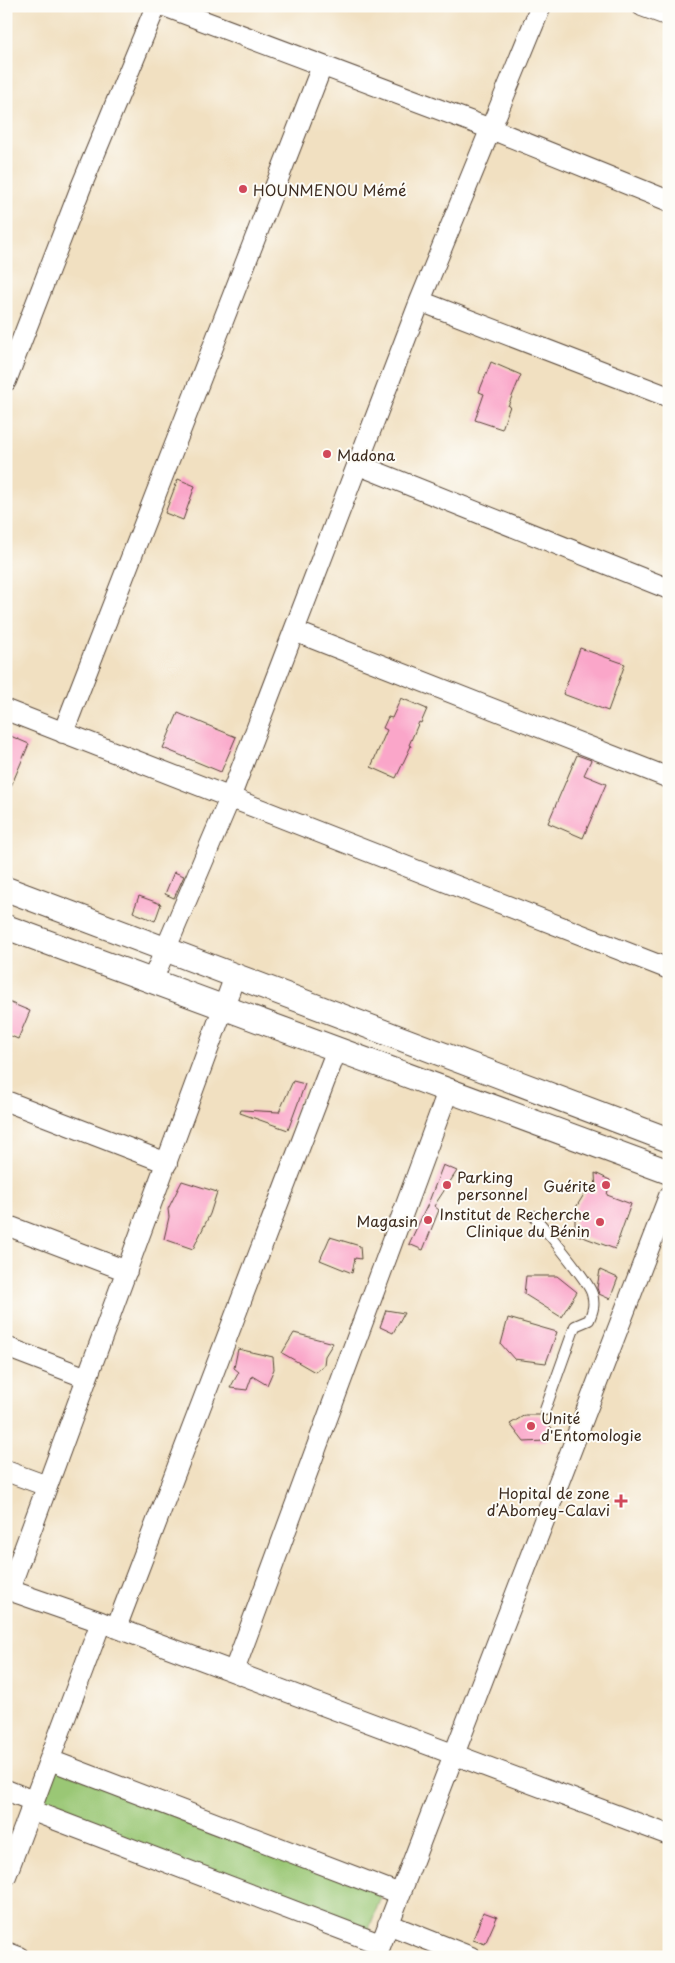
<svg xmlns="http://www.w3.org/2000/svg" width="675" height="1963" font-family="'Playpen Sans',sans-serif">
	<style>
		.green { fill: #9ac775; stroke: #6a784a }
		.building { fill: #faa6c9 }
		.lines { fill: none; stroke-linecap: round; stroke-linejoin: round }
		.service-casing { stroke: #564536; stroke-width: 12 }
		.minor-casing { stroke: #564536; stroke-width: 22 }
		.tertiary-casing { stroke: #564536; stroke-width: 26 }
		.service { stroke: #fff; stroke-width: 10 }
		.minor { stroke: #fff; stroke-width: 20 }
		.tertiary { stroke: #fff; stroke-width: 24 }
		.poi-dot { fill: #d1495b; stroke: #fdfcf7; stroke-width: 2 }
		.labels { text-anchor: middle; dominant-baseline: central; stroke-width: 4; stroke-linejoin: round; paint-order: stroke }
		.poi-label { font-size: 15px; fill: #3b2a1e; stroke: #fdfcf7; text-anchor: start }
	</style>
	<rect width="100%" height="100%" fill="#fdfcf7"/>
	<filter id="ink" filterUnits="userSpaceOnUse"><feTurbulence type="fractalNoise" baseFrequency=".02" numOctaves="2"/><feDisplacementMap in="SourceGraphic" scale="10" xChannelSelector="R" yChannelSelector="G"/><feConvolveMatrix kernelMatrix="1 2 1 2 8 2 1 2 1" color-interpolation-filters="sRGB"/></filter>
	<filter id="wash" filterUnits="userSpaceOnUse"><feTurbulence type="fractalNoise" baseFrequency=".0096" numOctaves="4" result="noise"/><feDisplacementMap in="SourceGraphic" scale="20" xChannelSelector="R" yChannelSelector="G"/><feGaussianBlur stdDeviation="1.12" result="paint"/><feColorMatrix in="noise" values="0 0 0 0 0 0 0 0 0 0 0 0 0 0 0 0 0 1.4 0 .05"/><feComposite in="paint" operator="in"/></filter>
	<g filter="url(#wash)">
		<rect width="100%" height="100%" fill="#f1e0c1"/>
		<path class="green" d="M56,1768L382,1894L367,1934L41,1808Z"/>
		<g id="blocks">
			<path class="building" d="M491,362L521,375L508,406H510L502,429L475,420L484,394L479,392Z
				M178,479L195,486L183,520L165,513Z
				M580,648L625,664L608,711L563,694Z
				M401,698L427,709L421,723L419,722L409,745L411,746L396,778L371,767L387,730L383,728L388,717L392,718Z
				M178,713L236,737L221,772L163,748Z
				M6,734L29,744L6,798Z
				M577,755L591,760L584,775L606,784L583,838L548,823Z
				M174,872L184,876L174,898L165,894Z
				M139,896L161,904L155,921L133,912Z
				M6,1001L30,1011L18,1039L6,1034Z
				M293,1081L305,1084L288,1130L240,1113L241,1110L279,1112Z
				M443,1165L457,1171L434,1206L439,1210L423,1250L409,1244L428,1204Z
				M595,1173L610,1180L607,1195L631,1204L615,1249L575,1234V1209L586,1191L596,1193Z
				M182,1181L217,1192L210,1214L193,1249L164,1239L169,1217L168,1209Z
				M330,1237L360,1246L361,1259L355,1258L352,1273L320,1260Z
				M600,1270L618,1278L610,1299L599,1294L597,1288Z
				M526,1276H557L577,1292L561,1317L524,1294Z
				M386,1310L404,1313L393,1333L380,1327Z
				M508,1318L557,1332L546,1363L514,1359L501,1344Z
				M294,1333L333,1343L325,1356L324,1365L315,1372L282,1353Z
				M238,1349L273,1357L274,1369L267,1385L252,1376L247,1390L230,1388L239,1372L234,1368Z
				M525,1415H540L552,1428L546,1441L524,1442L510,1424Z
				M483,1912L497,1917L485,1944L473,1940Z"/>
		</g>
	</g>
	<g filter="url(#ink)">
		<use href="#blocks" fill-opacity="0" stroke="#564536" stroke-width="1"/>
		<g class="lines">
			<defs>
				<path id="service" d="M534,1216C545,1230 589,1281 592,1294C595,1304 593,1311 589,1320L575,1326L545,1410"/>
				<path id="minor" d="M164,6L491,129L669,201
					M642,6L669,16
					M420,301L669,397
					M6,381L81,187L156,6
					M359,465L669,589
					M294,631L669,778
					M6,710L669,969
					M63,733L322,66
					M152,981L230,798L420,301L541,6
					M6,1101L167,1163
					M6,1225L127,1271
					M6,1347L87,1378
					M6,1471L47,1486
					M6,1589L101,1622L669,1835
					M9,1590L235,976
					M116,1628L337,1049
					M234,1671L448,1091
					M50,1760L400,1894
					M6,1790L33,1801
					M30,1810L380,1944
					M6,1876L101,1622
					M388,1924L471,1957
					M6,1952L19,1957
					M376,1957L669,1196"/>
				<path id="tertiary" d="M6,889L669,1140
					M6,927L669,1172"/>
			</defs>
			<use href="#service" class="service-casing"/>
			<use href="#minor" class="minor-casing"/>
			<use href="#tertiary" class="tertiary-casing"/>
			<use href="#service" class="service"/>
			<use href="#minor" class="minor"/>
			<use href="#tertiary" class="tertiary"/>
		</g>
	</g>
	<g class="poi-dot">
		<circle cx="243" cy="189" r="5"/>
		<circle cx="327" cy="454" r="5"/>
		<circle cx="447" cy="1185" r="5"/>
		<circle cx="606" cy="1185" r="5"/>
		<circle cx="428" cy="1220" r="5"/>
		<circle cx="600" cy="1222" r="5"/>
		<circle cx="531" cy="1426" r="5"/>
		<path d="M618.5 1493.5h5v5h5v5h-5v5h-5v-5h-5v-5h5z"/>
	</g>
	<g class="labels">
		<g class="poi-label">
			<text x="253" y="189">HOUNMENOU Mémé</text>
			<text x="337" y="454">Madona</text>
			<text x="457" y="1176">Parking<tspan x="457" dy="17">personnel</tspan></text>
			<text x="596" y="1185" text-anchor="end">Guérite</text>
			<text x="590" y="1213" text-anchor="end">Institut de Recherche<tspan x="590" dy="17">Clinique du Bénin</tspan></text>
			<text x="418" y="1220" text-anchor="end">Magasin</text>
			<text x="541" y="1417">Unité<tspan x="541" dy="17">d'Entomologie</tspan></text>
			<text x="610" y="1492" text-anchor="end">Hopital de zone<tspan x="610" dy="17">d’Abomey-Calavi</tspan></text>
		</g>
	</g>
	<rect width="675" height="1963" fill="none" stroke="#fdfcf7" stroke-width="25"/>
</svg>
